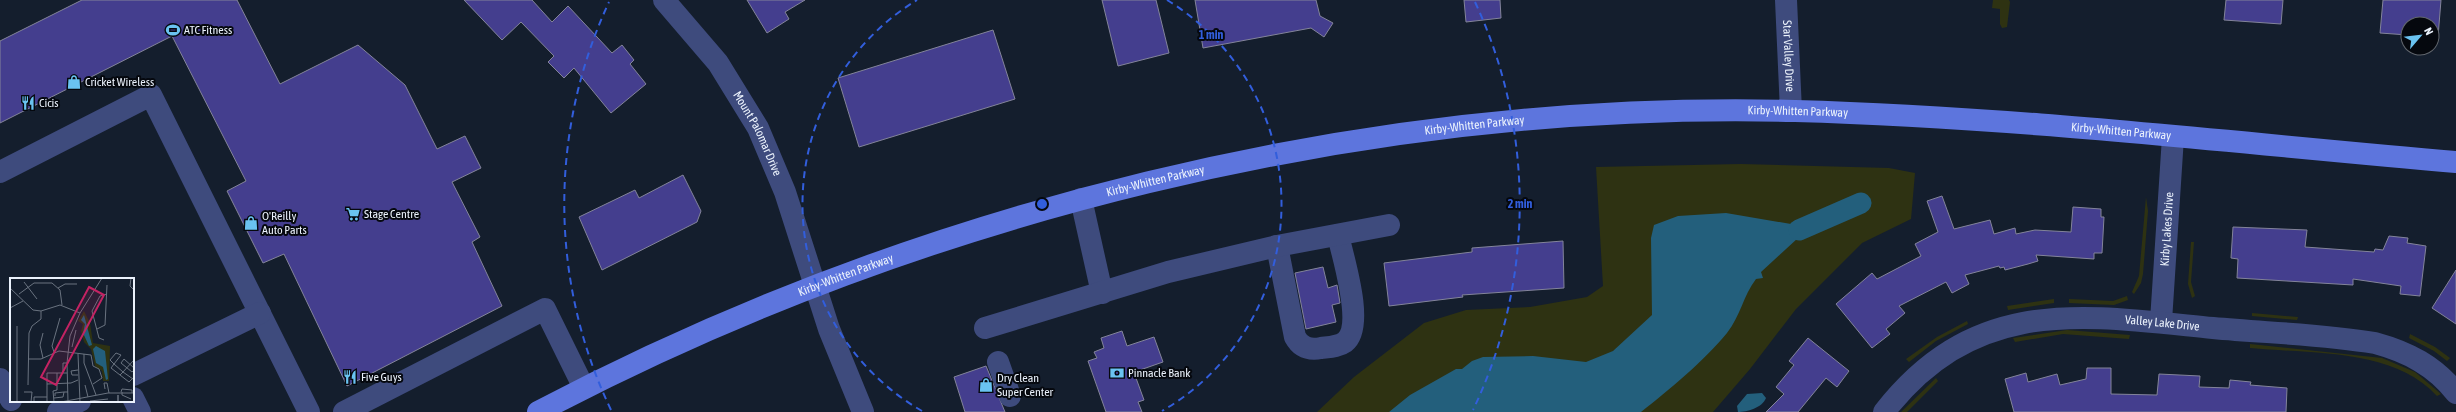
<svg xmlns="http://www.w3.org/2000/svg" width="2456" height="412" font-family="'Asap Condensed',sans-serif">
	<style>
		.green { fill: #2e3212 }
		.water { fill: #235f7c }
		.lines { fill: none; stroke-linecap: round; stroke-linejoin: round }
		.canal { stroke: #235f7c; stroke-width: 21 }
		.building { fill: #443e8e; stroke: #83849a }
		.minor { stroke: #3e4b7d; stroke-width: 22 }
		.major { stroke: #5d75dd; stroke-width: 22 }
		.ring { fill: none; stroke: #325edc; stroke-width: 2; stroke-dasharray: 7 5 }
		.labels { text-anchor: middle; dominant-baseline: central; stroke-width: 4; stroke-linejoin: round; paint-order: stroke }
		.poi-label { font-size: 12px; fill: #ebf2fc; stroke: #05080e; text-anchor: start }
		.street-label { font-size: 12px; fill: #ebf2fc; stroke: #05080e }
		.inset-road { fill: none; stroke: #6a7380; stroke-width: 1 }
		.view { fill: #c42363; fill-opacity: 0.15; stroke: #c42363; stroke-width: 2 }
		.inset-edge { fill: none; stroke: #ebf2fc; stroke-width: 2 }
		.centre { fill: #325edc; stroke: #05080e; stroke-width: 2 }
		.ring-label { font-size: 12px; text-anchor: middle; font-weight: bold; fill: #325edc; stroke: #05080e; stroke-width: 4; stroke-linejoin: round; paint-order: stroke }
	</style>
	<rect width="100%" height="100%" fill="#141e2d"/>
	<path class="green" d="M1993,0H2009L2010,2L2007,27L2002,28L2000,24V9L1992,8Z
		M1741,164L1889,168L1915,173L1911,219L1862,243L1796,309L1750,369L1713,412H1317L1354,377L1424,323L1466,310L1530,307L1587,297L1603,286L1596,167Z
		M2146,197L2148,211L2143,274L2141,283L2134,294L2132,292L2139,276Z
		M2191,242H2194L2191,282L2195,296L2192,298L2188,284Z
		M2127,296L2128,300L2114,305L2069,303V299L2113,301Z
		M2054,299V303L2008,310L2007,306Z
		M2252,313L2298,317L2297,320L2252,316Z
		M1967,321L1968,324L1936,341L1909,362L1906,359L1937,337Z
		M2067,330L2130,335L2129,339L2063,334L2015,342L2013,338Z
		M2410,334L2435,347L2450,358L2447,361L2434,351L2409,338Z
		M2250,344L2382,358L2415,372L2441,394L2437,396C2393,348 2311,354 2250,348Z
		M1936,378L1938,381L1907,412H1901Z"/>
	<path class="water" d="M1726,213L1791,224L1799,230L1798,238L1761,272L1763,278L1756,279C1743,296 1741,315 1727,333C1704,361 1669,390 1641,412H1389L1410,395L1456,369H1462L1472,361L1483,357L1533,356L1586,362L1613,351L1652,315L1651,238L1654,225L1678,216Z
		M1762,393L1766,398C1762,408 1747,412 1738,412L1737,406L1747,394Z"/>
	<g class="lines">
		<path class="canal" d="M1799,230L1861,203"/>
	</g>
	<path class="building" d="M82,0H237L280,84L358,45L405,85L437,149L465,136L481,168L452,182L480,237L472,242L502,306L347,386L284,254L263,263L227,191L246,181L172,36L0,123V41Z
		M464,0H532L552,22L568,6L612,53L622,45L634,60L630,64L646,84L611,113L574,68L564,78L548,62L554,56L521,22L502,40Z
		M747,0H805L785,12L789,19L767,33Z
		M1102,0H1156L1169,53L1118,66Z
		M1195,0H1316L1320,16L1333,23L1324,37L1311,28L1203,48Z
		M1464,0H1500L1501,18L1466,22Z
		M2226,0H2283L2281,24L2224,20Z
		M2383,0H2441L2438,37H2432V24H2408V35L2380,33Z
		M993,30L1015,99L859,147L838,78Z
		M683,175L701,211L697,222L602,270L579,217L635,190L639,198Z
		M1942,196L1954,229L1990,220L1994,234L2015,228L2016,234L2035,230L2071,232L2073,207L2101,209V217H2104L2102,253H2094V259L2036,255L2038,261L2028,264L2005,270L2004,267L2000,268L1999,266L1965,275L1969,284L1952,293L1946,282L1899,306L1905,313L1886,329L1890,334L1872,348L1836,304L1872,273L1877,279L1921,256L1915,244L1938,232L1927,201Z
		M2233,227L2307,230L2305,247L2374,252L2375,249L2383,250L2389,236L2408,238L2407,243L2426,246L2420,296L2400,294L2401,286L2353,279V285L2237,278L2238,259L2231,258Z
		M1563,241L1564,288L1462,295L1463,297L1389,306L1384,263L1472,252V248Z
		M1323,267L1328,288L1337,285L1340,303L1332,305L1336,322L1306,329L1295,273Z
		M2456,270V324L2432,308Z
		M1122,331L1127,346L1154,337L1163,362L1140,370L1142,376L1136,378L1144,400L1138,402L1142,412H1106L1088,361L1097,358L1094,352L1104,348L1101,338Z
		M1808,338L1849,371L1837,387L1826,378L1798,412H1766L1784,394L1776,387L1794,365L1789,361Z
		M986,366L1005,412H965L954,377Z
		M2087,368H2111V394L2157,395L2159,374L2200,376L2199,387L2229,388L2230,380L2251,382L2250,385L2287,388L2286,412H2014L2005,379L2026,373L2028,382L2057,374L2060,385L2086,379Z"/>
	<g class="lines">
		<g class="minor">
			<path id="s1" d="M664,0L718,63L758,128L785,192L829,329L863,412"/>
			<path id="s2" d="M1786,0L1791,111"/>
			<path d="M0,172L151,95L309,412"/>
			<path d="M1081,199L1102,293"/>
			<path d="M1277,246L1295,337C1301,348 1310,350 1321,348C1329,347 1338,347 1345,342C1365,326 1343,258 1338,235"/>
			<path id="s3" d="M2161,321L2173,137"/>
			<path d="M985,328L1168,272L1277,246L1389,225"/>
			<path d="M998,362L1010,396"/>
			<path d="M133,375L260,313"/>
			<path d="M0,379L11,400"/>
			<path d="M133,398L140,412"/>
			<path d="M58,412L80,401"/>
			<path d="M344,412L545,309L584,388"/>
			<path id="s4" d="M1884,412C1976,295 2081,315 2213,328C2267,333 2322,334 2375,343C2408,352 2435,366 2456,393"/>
		</g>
		<path class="major" id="s5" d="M538,412C917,212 1366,100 1795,111C2016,117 2236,143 2456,162"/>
	</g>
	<g class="ring">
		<path d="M922 411A239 239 0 0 1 917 0M1167 0A239 239 0 0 1 1162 411"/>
		<path d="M611 410A478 478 0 0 1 609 2M1475 2A478 478 0 0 1 1473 410"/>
	</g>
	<defs>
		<symbol id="stadium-bare" viewBox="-9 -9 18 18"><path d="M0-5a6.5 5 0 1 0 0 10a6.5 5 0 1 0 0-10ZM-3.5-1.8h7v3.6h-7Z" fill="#6ac3f1" stroke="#05080e" stroke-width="2.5" paint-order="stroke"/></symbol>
		<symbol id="shop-bare" viewBox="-9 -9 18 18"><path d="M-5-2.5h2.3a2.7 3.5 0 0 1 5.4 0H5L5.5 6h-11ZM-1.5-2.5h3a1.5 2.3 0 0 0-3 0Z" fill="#6ac3f1" stroke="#05080e" stroke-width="2.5" paint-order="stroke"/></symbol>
		<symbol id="restaurant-bare" viewBox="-9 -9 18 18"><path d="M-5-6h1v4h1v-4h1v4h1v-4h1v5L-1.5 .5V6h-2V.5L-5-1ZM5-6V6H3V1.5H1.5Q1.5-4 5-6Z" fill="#6ac3f1" stroke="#05080e" stroke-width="2.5" paint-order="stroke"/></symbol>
		<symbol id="supermarket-bare" viewBox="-9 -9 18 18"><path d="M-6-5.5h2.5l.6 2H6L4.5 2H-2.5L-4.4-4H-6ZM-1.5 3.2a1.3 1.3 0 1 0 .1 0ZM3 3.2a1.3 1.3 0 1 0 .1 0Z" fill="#6ac3f1" stroke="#05080e" stroke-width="2.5" paint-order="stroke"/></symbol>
		<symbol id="bank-bare" viewBox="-9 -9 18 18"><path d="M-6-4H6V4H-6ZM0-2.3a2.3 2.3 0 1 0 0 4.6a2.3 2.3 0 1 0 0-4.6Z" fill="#6ac3f1" stroke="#05080e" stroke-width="2.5" paint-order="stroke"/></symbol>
	</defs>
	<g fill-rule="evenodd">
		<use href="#stadium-bare" x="163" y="20" width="20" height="20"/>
		<use href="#shop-bare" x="64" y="72" width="20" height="20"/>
		<use href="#restaurant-bare" x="18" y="93" width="20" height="20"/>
		<use href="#supermarket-bare" x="343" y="204" width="20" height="20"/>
		<use href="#shop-bare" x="241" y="213" width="20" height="20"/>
		<use href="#bank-bare" x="1107" y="363" width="20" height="20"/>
		<use href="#restaurant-bare" x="340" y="367" width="20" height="20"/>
		<use href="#shop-bare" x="976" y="375" width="20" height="20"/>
	</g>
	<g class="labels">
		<g class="poi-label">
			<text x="184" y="30">ATC Fitness</text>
			<text x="85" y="82">Cricket Wireless</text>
			<text x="39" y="103">Cicis</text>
			<text x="364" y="214">Stage Centre</text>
			<text x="262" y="216">O'Reilly<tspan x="262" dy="14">Auto Parts</tspan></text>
			<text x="1128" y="373">Pinnacle Bank</text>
			<text x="361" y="377">Five Guys</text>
			<text x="997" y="378">Dry Clean<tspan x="997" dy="14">Super Center</tspan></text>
		</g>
		<g class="street-label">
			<text stroke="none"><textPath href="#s2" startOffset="56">Star Valley Drive</textPath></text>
			<text stroke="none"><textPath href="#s5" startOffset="1309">Kirby-Whitten Parkway</textPath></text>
			<text stroke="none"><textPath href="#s5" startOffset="985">Kirby-Whitten Parkway</textPath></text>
			<text stroke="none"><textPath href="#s5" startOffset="1633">Kirby-Whitten Parkway</textPath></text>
			<text stroke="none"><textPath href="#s1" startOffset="164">Mount Palomar Drive</textPath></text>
			<text stroke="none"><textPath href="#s5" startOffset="661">Kirby-Whitten Parkway</textPath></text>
			<text stroke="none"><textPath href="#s3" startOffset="92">Kirby Lakes Drive</textPath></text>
			<text stroke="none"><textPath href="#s5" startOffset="337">Kirby-Whitten Parkway</textPath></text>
			<text stroke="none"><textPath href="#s4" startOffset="309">Valley Lake Drive</textPath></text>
		</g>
	</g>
	<g transform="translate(10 278)">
		<rect width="124" height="124" fill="#141e2d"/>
		<path d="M74,33L80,45L83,65L100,68L99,103H93L92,93L85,88L81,71L74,64L71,53L73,46L68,43Z" fill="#2e3212"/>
		<path d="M74,37L82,67L79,68L73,55L75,46L71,42ZM86,68L95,73L98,101L96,102L93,89L86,85L83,71Z" fill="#235f7c"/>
		<path class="inset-road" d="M121,0L120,8L124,12M14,4L27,21M0,10L23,32L31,33L50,27L70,35M48,10L55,6H67M9,16L24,5H42L50,12L52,27M0,30L13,23M87,51L95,47L97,7M33,55L30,67L33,80M94,62L89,60L82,33L90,18L97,16M62,69L66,52M44,74L42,68L50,40M68,76L70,124M74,76V85L86,117M19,81H31L49,73L81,77L83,88L89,91L92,100L83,106M124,90L114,81L111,85L122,94L124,92M113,94L104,86L111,77L106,75L100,82L104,86L101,90L110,97L113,94M53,95V85H57M68,97H62L61,93L68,92M110,97L119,104L124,99M123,101L113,94L123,83M37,106L61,105L68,102M18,107L19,55L22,48L31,41V33M75,107L78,119M95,111L94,105H97L99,115M14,114H22L21,124M111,114L112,111L122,112V115M112,114V117L121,121M45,118V115L54,114M44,120L53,119L54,114H58M80,123L98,121M7,124V48M24,124V119H37M37,124V95H57M44,124L43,113L47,112V95M51,124L98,115H124M58,124L57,85L60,58L70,35L92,0M108,124V117V124"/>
		<path class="view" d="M79,9L94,17L46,107L31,99Z"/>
		<rect width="124" height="124" class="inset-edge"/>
	</g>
	<circle cx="1042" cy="204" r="6" class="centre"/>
	<g class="ring-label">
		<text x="1211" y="39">1 min</text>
		<text x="1520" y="208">2 min</text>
	</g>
	<g transform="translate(2420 36) rotate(62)"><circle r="19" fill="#05080e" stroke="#61666d"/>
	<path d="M0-3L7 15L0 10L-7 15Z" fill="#6ac3f1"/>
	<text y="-6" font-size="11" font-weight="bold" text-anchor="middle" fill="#ebf2fc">N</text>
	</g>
</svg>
